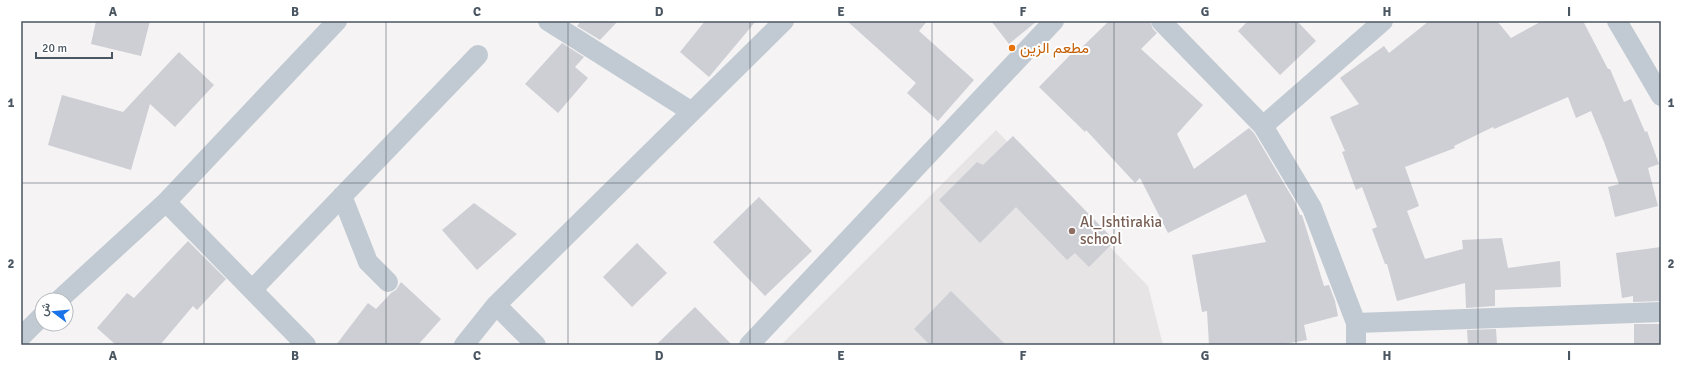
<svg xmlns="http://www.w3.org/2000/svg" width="1682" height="366" font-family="Signika,Vazirmatn,sans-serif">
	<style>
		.education { fill: #e6e4e5 }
		.building { fill: #cdcfd5 }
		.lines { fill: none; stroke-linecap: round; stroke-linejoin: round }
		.minor { stroke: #c1cad2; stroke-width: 20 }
		.grid { fill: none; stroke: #4a5661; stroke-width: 1; stroke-opacity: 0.55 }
		.food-dot { fill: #e8710a; stroke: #fff; stroke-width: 1.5 }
		.education-dot { fill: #8d6e63; stroke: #fff; stroke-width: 1.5 }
		.labels { text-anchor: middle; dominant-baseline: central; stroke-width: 4; stroke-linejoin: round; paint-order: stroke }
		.food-label { font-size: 15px; fill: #c56008; stroke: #fff; text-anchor: start }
		.education-label { font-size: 15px; fill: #785e54; stroke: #fff; text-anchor: start }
		.neatline { fill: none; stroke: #4a5661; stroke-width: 1.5 }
		.grid-label { font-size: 13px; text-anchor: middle; font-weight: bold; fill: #4a5661 }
	</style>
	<rect width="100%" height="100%" fill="#f5f3f3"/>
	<path class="education" d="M996,130L1148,286L1163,345H781Z"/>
	<path class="building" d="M96,21H150L141,56L91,44Z
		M581,21H618L600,40L577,26Z
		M705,21H756L709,77L680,52Z
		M847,21H927L919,31L974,80L938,121L907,93L916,83Z
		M991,21H1037L1009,44Z
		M1109,21H1150L1153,29L1157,33L1141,49L1203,105L1177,134L1194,169L1249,128L1254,133L1295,202L1300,215H1302L1324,286L1329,285L1335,301L1338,316L1304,325L1307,340L1279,345H1209L1207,311L1202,312L1192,255L1266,242L1246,194L1168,233L1140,178L1135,183L1086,130L1085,132L1039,87L1074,51L1076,53Z
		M1248,21H1297L1316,41L1280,75L1238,31Z
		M1429,21H1497L1511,38L1542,21H1583L1608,69H1610L1624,102L1631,99L1645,132L1647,131L1659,164L1648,168L1658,206L1615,217L1608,187L1619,184L1604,142L1591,111L1576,118L1568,97L1494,129L1493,127L1454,146L1455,148L1405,167L1419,206L1407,211L1425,259L1463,249L1462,240L1502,238L1508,268L1560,261L1561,287L1495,290V306L1466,308L1465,283L1397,301L1387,264H1385L1372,229L1377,227L1362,187L1356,190L1342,152L1345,151L1330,117L1359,104L1340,78L1384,46L1389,53Z
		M562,43L584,57L575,67L588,78L558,113L525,84Z
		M179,52L214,85L175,127L150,104L131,170L48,145L62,95L123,112Z
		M1013,136L1115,241L1089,267L1075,253L1067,260L1016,207L980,243L939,200L977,162L983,165Z
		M759,197L812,251L765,296L713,242Z
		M474,203L517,234L477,270L442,230Z
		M188,241L226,279L197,310L193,306L160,345H116L97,328L127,293L134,298Z
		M637,243L667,273L632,307L603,277Z
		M1661,247V301L1633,302V296L1622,298L1616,253Z
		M401,282L441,319L418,345H336L368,303L376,309L391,293L396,290Z
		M951,291L1006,345H930L914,329Z
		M695,307L732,345H656Z
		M1634,324H1661V345H1634Z
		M1496,329L1497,345H1468L1467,330Z"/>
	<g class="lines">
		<path class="minor" d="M548,21L692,112
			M1161,21L1263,126L1312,208L1356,323V345
			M1617,21L1661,96
			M1263,126L1383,21
			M342,196L368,262L388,282
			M166,202L306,345
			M252,290L478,55
			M59,300L166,202L337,21
			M496,305L536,345
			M1356,323L1661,312
			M21,337L42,316
			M464,345L496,305L784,21
			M749,345L1054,21"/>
	</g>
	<path class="grid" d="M204,21V345M386,21V345M568,21V345M750,21V345M932,21V345M1114,21V345M1296,21V345M1478,21V345M21,183H1661"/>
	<circle class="food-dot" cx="1012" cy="48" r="4"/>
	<circle class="education-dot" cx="1072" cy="231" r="4"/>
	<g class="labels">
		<g class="food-label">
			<text x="1020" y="48">مطعم الزين</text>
		</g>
		<g class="education-label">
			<text x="1080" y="222">Al_Ishtirakia<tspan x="1080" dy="17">school</tspan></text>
		</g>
	</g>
	<rect width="1682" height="366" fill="none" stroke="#ffffff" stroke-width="44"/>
	<g transform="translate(54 312) rotate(286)"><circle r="19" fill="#ffffff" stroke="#b7bbc0"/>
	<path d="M0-3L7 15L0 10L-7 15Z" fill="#1a73e8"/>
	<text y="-6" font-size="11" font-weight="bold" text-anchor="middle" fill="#4a5661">ش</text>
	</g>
	<path d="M36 52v6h76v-6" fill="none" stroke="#4a5661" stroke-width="2"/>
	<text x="42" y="52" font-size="12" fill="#4a5661" stroke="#ffffff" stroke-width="3" paint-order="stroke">20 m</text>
	<rect x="22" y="22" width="1638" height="322" class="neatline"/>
	<g class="grid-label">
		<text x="113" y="16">A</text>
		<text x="295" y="16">B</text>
		<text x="477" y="16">C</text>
		<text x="659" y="16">D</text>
		<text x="841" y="16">E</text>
		<text x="1023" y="16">F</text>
		<text x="1205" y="16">G</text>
		<text x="1387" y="16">H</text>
		<text x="1569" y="16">I</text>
		<text x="11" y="107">1</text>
		<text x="1671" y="107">1</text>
		<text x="11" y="268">2</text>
		<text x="1671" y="268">2</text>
		<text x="113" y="360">A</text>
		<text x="295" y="360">B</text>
		<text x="477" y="360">C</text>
		<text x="659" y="360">D</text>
		<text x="841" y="360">E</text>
		<text x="1023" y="360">F</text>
		<text x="1205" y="360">G</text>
		<text x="1387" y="360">H</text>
		<text x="1569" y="360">I</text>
	</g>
</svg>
